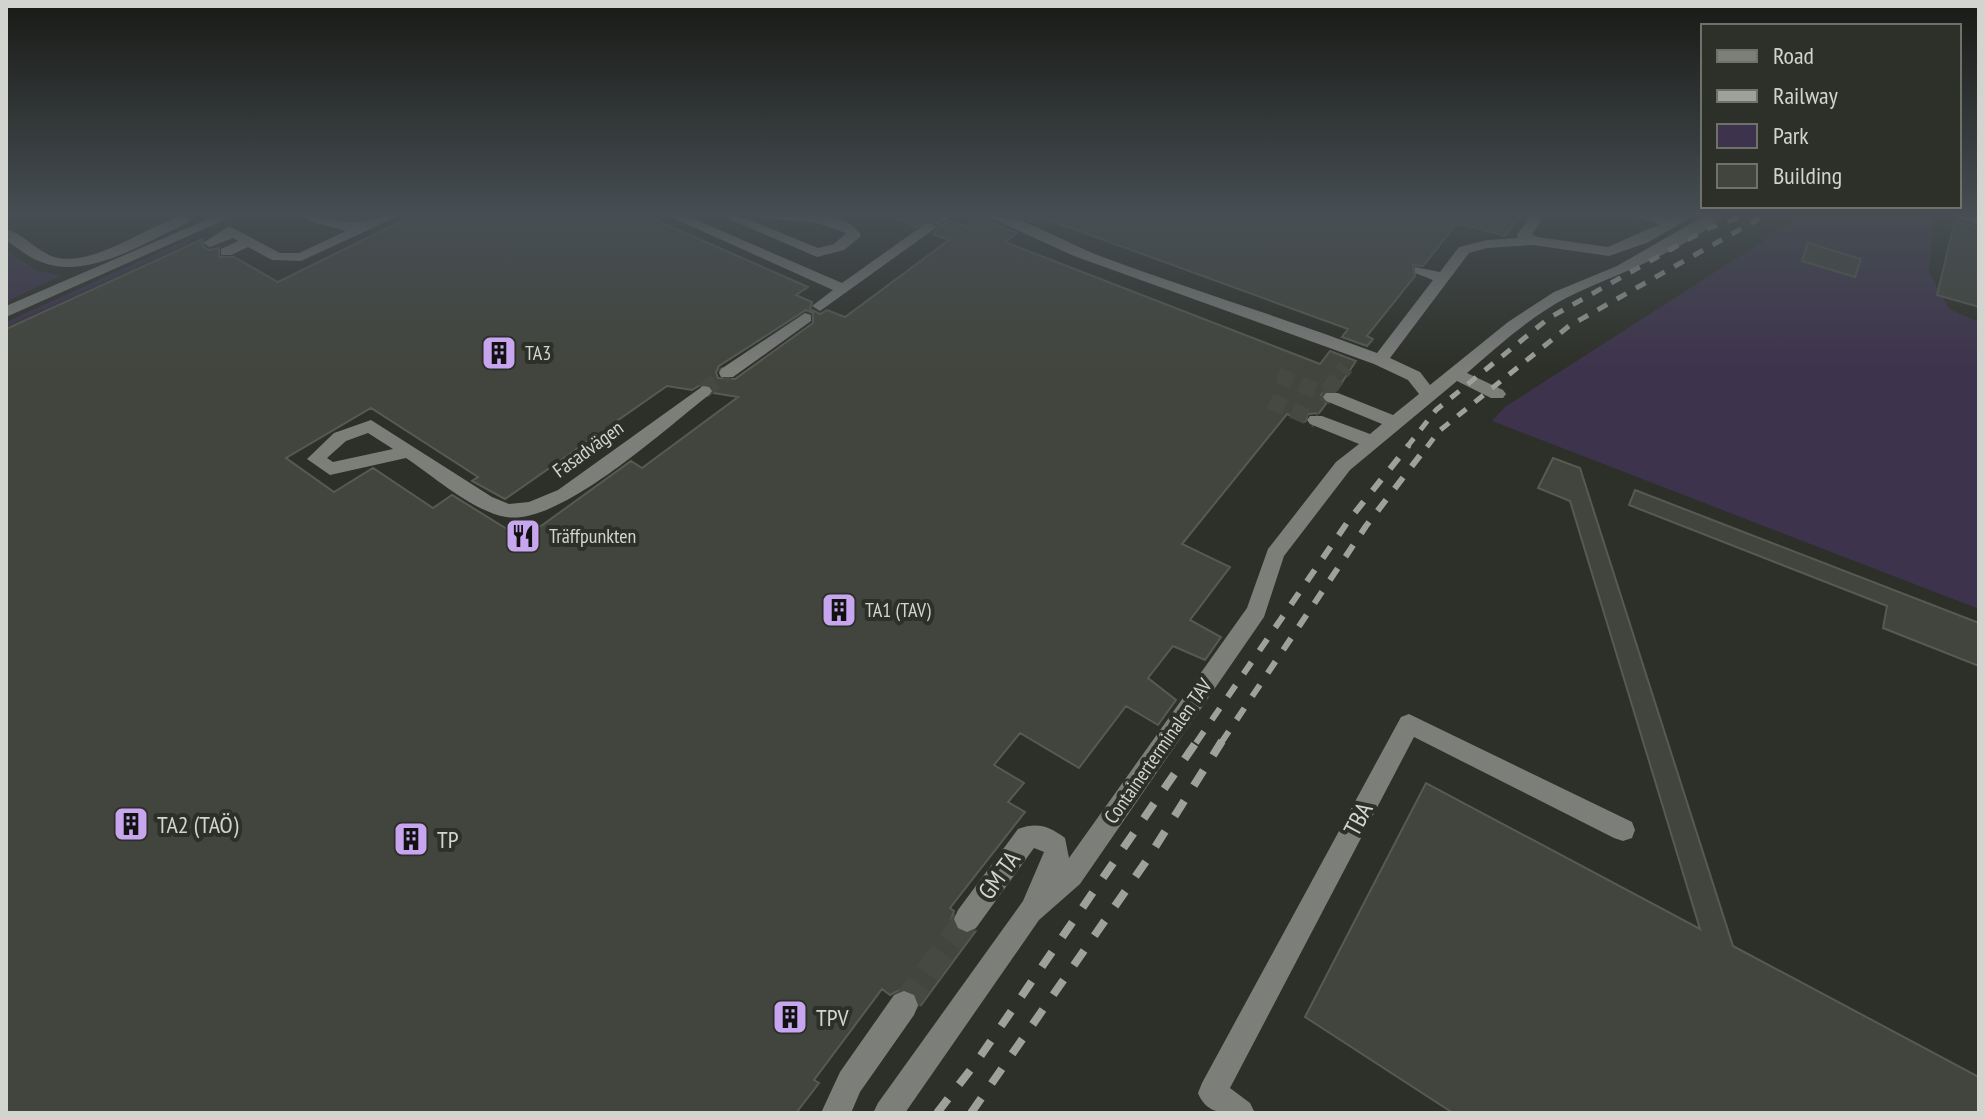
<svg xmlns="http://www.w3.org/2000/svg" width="1985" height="1119" font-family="'PT Sans Narrow',sans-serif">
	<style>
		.green { fill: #3e334d }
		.building { fill: #42453d; stroke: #575a51; stroke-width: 2; fill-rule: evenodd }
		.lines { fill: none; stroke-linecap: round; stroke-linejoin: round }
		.minor-tunnel-far1 { stroke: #464941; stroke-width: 16; stroke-dasharray: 16 8; stroke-linecap: butt }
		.minor-tunnel { stroke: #464941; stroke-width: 26; stroke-dasharray: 26 13; stroke-linecap: butt }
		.path { stroke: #62645d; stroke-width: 3; stroke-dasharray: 3 3; stroke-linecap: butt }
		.minor { fill: #7c7e7a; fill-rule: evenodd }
		.rail-far2 { stroke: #9ea19b; stroke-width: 5; stroke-dasharray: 11 11; stroke-linecap: butt }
		.rail-far1 { stroke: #9ea19b; stroke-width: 6; stroke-dasharray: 14 14; stroke-linecap: butt }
		.rail { stroke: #9ea19b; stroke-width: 8; stroke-dasharray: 18 18; stroke-linecap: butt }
		.labels { text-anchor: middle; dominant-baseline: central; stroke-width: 8; stroke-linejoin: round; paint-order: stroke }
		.poi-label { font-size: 20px; fill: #d2d4cf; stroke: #2d3028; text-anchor: start }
		.street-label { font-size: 20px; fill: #d2d4cf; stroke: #2d3028 }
		.near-street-label { font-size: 24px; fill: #d2d4cf; stroke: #2d3028 }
		.near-poi-label { font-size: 24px; fill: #d2d4cf; stroke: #2d3028; text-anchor: start }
	</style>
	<rect width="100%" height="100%" fill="#2d3028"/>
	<path class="green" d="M1807,213H1919L1933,217L1929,272L1949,309L1979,322V609L1492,421L1505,407Z
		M186,240H189L185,245L6,327V322Z
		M6,250L36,270L61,276L6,302Z"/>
	<path class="building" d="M418,213H640L808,287L796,295L812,302L810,309L820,314L827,310L845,317L949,240L933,234L940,226L931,220L916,227L883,213H930L935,215L933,218L942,225L951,221L966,227L980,217L1017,233L1005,242L1320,364L1330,351L1356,361L1337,390H1326L1321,395L1326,404L1319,413L1308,414L1305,422L1287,414L1182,544L1230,567L1190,620L1221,637L1205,660L1173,646L1148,678L1176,700L1158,725L1126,706L1079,768L1020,733L994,765L1024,783L1008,802L1025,812L950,908L954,911L951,920L957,931L966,935L975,932L921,1005L915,992L903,988L890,995L882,989L814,1080L819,1083L796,1113H6V329L203,239L202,246L209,250L219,248V257H234L278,282ZM806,310L813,313V323L735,379L718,378L716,372L719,366ZM704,383L711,385L714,393L738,397L642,468L631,461L523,539L452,495L433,508L373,468L334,492L286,458L371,408L478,477L472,481L505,499L667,386L692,390Z
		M1002,213H1522L1505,236L1457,223L1423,266L1413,265L1415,276L1367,336L1373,339L1367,346L1342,337L1348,329L1038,216L1031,222Z
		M1955,221L1979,228V307L1937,295Z
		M1808,243L1861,259L1855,277L1802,261Z
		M1553,458L1580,468L1733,946L1979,1077V1113H1453L1305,1017L1426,783L1700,929L1570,501L1538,488Z
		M1635,490L1979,623V666L1883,628L1887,606L1629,505Z"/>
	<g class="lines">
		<path class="minor-tunnel-far1" d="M1278,375L1332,397
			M703,391L727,373
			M1327,391L1346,367
			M1270,401L1316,420"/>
		<path class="minor-tunnel" d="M904,1005L967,919"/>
		<path class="path" d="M6,218L16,215"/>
		<path class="minor" d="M222,213H240L6,317V306Z
			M298,213C316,212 330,222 348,222C369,223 385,212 405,213L301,261L272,260L248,247L231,255H221V249L238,241L233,238L210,247L203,243L229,226L280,253H299L346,231L313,222Z
			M662,213H680L842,283L925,224L930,223L937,227L820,311L812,306L833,290Z
			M715,213H733L818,248L834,244L846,233L817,223L752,217L745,213C772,211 848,207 861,236L844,250L817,257Z
			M941,213H957L943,222L936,218Z
			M980,213C1015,211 1065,243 1100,256C1191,290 1285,318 1377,353L1433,280L1415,273V267L1440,272L1459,247L1487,240L1518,238L1517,235L1532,213H1546L1532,234L1537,237L1608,247L1660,224L1630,216L1628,213H1650L1671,218L1681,213H1698L1649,242L1609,256L1533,245L1487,248L1469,253L1390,358L1420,372L1430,385L1508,322L1554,292L1617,266L1709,213H1725C1691,250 1612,275 1566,298C1530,317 1498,346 1467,373L1503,390L1506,394L1503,398H1491L1457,381L1350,470L1284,556L1264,617L1080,884L1039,920L905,1113H873L878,1103L1023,901L1044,852L1034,848L976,928L967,932L958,928L954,919L958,910L1018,829C1037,822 1049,826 1065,838L1069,858L1247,608L1268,549L1336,462L1359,444L1310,424L1307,420L1310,416H1322L1370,434L1382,424L1326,401L1323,397L1326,393H1338L1393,415L1419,394L1408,380L1374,364L1074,256Z
			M1940,213H1963L1979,217V225Z
			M182,216L189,220L187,223C146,242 90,279 44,263C30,259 18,248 6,240V229C24,234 36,251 54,257C93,268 146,226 182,216Z
			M805,313L811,315V321L733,377H721L719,373L721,369Z
			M703,386L709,387L712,391L709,395C666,428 560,526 506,517C474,512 433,476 406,458L330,475L307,459L334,433L371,420L492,497L509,504L529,502L558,490ZM368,433L393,449L333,462L327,458L346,441Z
			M1409,714L1632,822L1635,830L1632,838L1623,841L1614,838L1414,737L1230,1088L1250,1103L1255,1113C1231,1113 1208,1118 1198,1093L1202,1083L1401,717Z
			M904,991L914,995L918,1005L914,1015L860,1092L851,1113H821L840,1072L894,995Z"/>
		<path class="rail-far2" d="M1407,447L1436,410L1549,318L1707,229L1751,213
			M1427,447L1439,431L1569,326L1769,213"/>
		<path class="rail-far1" d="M1196,743L1349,520L1409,445
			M1221,743L1366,526L1428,445"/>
		<path class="rail" d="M937,1113L975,1064L1197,741
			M971,1113L1147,860L1222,741"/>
	</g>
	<linearGradient id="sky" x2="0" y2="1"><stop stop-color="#191a16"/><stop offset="0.58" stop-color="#464e53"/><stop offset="1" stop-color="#464e53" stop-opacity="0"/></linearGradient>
	<rect width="1985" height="369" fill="url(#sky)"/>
	<defs>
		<symbol id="building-square" viewBox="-11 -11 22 22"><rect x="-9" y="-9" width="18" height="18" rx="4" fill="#c7a6ef" stroke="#2d3028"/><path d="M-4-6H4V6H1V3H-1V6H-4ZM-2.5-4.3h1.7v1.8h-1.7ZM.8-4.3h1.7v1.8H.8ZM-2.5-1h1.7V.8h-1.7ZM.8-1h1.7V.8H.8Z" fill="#111"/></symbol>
		<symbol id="restaurant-square" viewBox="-11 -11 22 22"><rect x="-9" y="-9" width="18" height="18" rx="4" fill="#c7a6ef" stroke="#2d3028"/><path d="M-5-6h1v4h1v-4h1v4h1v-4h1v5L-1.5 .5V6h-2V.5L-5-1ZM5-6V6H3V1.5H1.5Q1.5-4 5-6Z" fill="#111"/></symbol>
	</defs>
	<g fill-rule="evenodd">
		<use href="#building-square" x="479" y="333" width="40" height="40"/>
		<use href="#restaurant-square" x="503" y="516" width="40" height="40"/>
		<use href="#building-square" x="819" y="590" width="40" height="40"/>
		<use href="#building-square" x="111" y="804" width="40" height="40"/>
		<use href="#building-square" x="391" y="819" width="40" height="40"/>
		<use href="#building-square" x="770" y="997" width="40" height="40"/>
	</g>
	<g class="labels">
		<g class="poi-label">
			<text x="525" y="353">TA3</text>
			<text x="549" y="536">Träffpunkten</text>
			<text x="865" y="610">TA1 (TAV)</text>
		</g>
		<g class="street-label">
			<text transform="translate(588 449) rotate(-36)">Fasadvägen</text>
			<text transform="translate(1158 751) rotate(-55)">Containerterminalen TAV</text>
		</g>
		<g class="near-street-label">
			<text transform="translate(1358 819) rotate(-62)">TBA</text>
			<text transform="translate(999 875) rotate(-54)">GM TA</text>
		</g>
		<g class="near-poi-label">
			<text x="157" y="824">TA2 (TAÖ)</text>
			<text x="437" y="839">TP</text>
			<text x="816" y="1017">TPV</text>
		</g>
	</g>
	<rect width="1985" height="1119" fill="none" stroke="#d2d4cf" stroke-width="16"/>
	<rect x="1701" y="24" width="260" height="184" fill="#2d3028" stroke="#6f726b" stroke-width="2"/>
	<rect x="1717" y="50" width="40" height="12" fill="#7c7e7a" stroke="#6f726b" stroke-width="2"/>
	<text x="1773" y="64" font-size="24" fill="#d2d4cf">Road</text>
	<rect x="1717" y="90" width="40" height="12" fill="#9ea19b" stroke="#6f726b" stroke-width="2"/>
	<text x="1773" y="104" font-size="24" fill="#d2d4cf">Railway</text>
	<rect x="1717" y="124" width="40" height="24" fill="#3e334d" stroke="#6f726b" stroke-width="2"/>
	<text x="1773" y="144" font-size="24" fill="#d2d4cf">Park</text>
	<rect x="1717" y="164" width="40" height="24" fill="#42453d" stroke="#6f726b" stroke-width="2"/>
	<text x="1773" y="184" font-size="24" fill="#d2d4cf">Building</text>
</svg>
